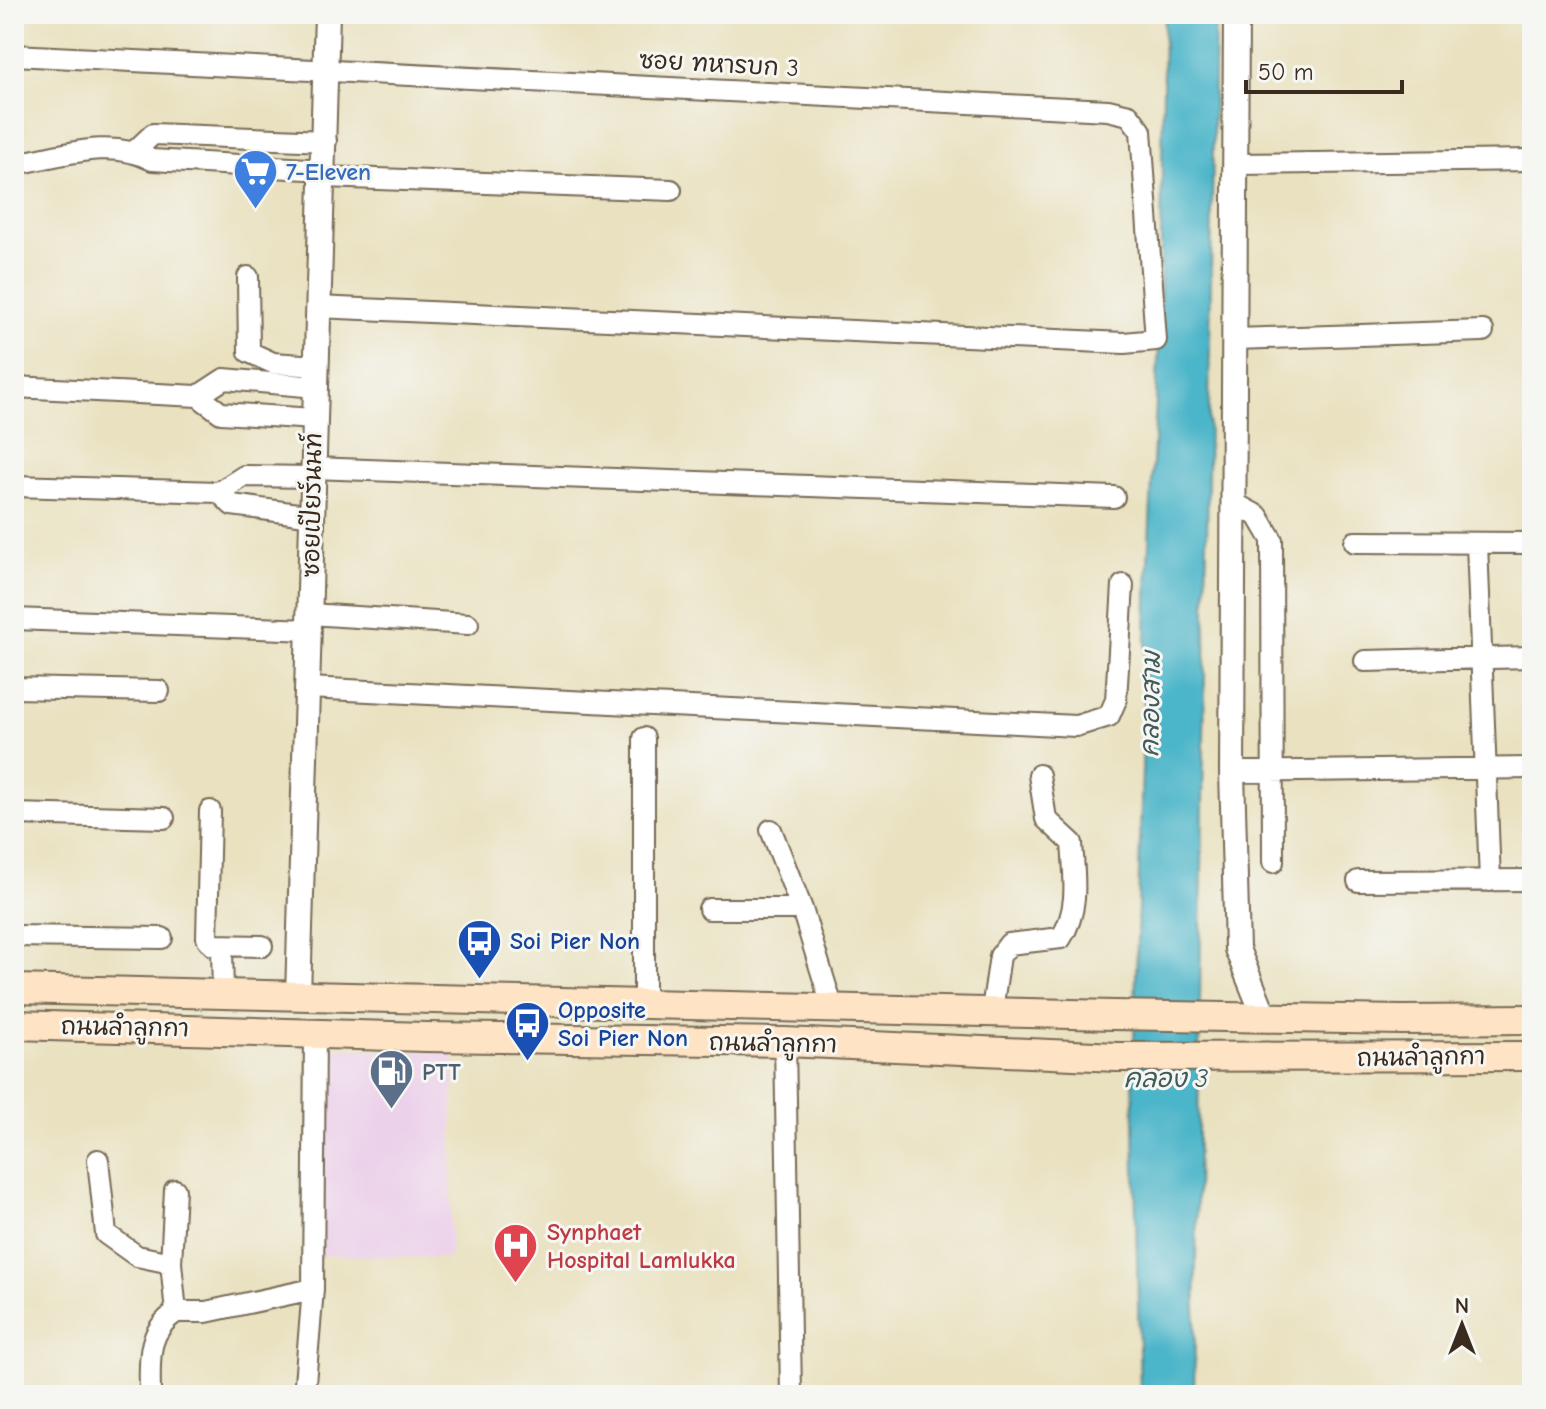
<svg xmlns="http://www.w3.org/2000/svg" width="1546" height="1409" font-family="'Comic Neue','Playpen Sans Thai',sans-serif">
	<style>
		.built { fill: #ecd1ea }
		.water { fill: #4bb5c9; stroke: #437074; stroke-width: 2 }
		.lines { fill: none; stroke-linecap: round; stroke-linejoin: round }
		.minor-casing { stroke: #786a56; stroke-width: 24 }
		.tertiary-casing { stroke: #786a56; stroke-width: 28 }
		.secondary-casing { stroke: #786a56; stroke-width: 32 }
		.minor { stroke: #fff; stroke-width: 20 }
		.tertiary { stroke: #fff; stroke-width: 24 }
		.secondary { stroke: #fee4c5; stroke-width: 28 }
		.labels { text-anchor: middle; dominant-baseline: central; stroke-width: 6; stroke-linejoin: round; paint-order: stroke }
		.street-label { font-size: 24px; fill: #3b2a1e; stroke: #f6f6f2 }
		.shop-label { font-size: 24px; font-weight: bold; fill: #366cbe; stroke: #f6f6f2; text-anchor: start }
		.transit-label { font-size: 24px; font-weight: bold; fill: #164399; stroke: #f6f6f2; text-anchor: start }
		.service-label { font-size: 24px; font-weight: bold; fill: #4e5e75; stroke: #f6f6f2; text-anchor: start }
		.health-label { font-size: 24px; font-weight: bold; fill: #be3a42; stroke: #f6f6f2; text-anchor: start }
		.water-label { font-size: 26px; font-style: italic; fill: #415b5a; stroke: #f6f6f2 }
	</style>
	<rect width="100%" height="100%" fill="#f6f6f2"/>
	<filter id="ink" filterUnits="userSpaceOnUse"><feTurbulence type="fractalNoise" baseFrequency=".0125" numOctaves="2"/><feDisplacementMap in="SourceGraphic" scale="16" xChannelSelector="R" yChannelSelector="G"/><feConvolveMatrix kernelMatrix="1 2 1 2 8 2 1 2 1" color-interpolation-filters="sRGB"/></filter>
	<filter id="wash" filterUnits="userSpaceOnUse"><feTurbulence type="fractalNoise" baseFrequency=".006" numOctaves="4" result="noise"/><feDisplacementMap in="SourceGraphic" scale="32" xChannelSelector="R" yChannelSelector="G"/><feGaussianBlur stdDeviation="1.8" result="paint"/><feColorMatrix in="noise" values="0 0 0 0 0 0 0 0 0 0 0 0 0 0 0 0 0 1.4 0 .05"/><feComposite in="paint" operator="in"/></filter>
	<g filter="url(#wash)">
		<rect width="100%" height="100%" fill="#e9e1bf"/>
		<path class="built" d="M323,1048L454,1052L450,1258L321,1255Z"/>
		<path class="water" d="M1164,14H1215L1194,1395H1140L1133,1079L1148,563L1160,320Z"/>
	</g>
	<g filter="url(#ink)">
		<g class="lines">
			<defs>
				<path id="minor" d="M14,55L1108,110L1129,115L1141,131L1156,340L1124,343L317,307
					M135,151L153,134L326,141
					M14,164C60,157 109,137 152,160L325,170
					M1236,164L1532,160
					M324,177L671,190
					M248,277L249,352L273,363L317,366
					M1235,339L1483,331
					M14,387L198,396
					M314,419L221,413L198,396L224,379L316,387
					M312,468L1114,497
					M14,486L219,492L244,476L312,477
					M219,492L232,505L313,516
					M1234,503L1258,516L1272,540L1273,862
					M1355,542L1532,543
					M1477,543L1490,881
					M309,614L468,624
					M14,619L310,630
					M1365,661L1532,657
					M14,688L159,691
					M308,688L1076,726L1109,716L1116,700L1123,585
					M644,738V1003
					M1232,772L1532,768
					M210,811L207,938L213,945L262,946
					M14,814L164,818
					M771,830L802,909L832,1006
					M1358,881L1532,880
					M709,909H802
					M14,936L162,938
					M222,947L223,996
					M992,1010L1000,956L1009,944L1061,938C1080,909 1074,876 1072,843L1046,819L1039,775
					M785,1042L791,1395
					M98,1160L106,1234L137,1256L171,1263L176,1312H206L313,1289
					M171,1263L175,1190
					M150,1395C150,1362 145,1333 176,1312
					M304,1395L313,1289L315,1034"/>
				<path id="tertiary" d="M1236,14L1232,772L1237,949L1265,1018
					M298,996L327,14"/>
				<path id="secondary" d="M14,989L1114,1015L1402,1020L1532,1019
					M14,1025L426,1037L785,1042L1117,1057L1532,1056"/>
			</defs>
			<use href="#minor" class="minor-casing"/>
			<use href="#tertiary" class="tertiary-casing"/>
			<use href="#secondary" class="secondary-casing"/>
			<use href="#minor" class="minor"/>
			<use href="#tertiary" class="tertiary"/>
			<use href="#secondary" class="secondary"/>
		</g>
	</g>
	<defs>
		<symbol id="supermarket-pin" viewBox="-11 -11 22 30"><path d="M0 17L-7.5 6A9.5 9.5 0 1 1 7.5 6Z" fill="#3f7fe0" stroke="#f6f6f2"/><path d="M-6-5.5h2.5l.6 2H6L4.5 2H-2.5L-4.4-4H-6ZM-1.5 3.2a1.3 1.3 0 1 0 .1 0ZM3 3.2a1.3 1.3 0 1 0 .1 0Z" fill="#fff"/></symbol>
		<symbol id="bus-pin" viewBox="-11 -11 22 30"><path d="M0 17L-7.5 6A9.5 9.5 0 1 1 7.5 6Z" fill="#1a4fb4" stroke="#f6f6f2"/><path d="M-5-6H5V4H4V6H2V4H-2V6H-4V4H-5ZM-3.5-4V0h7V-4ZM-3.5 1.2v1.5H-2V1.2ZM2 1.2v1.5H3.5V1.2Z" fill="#fff"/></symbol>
		<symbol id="fuel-pin" viewBox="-11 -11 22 30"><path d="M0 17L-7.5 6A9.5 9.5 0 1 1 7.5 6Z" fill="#5c6f8a" stroke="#f6f6f2"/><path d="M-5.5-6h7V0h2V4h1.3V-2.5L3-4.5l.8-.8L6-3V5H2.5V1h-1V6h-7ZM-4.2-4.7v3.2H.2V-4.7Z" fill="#fff"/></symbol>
		<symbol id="hospital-pin" viewBox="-11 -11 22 30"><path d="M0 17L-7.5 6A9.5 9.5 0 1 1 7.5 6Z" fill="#e0444e" stroke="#f6f6f2"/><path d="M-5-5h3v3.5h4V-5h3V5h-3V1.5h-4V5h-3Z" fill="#fff"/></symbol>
	</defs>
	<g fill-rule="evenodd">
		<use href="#supermarket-pin" x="230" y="146" width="51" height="69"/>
		<use href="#bus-pin" x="454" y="916" width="51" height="69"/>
		<use href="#bus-pin" x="502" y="998" width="51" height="69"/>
		<use href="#fuel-pin" x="366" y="1046" width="51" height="69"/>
		<use href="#hospital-pin" x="490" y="1220" width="51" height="69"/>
	</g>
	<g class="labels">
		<g class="street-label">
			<text transform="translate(719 64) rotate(3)">ซอย ทหารบก 3</text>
			<text transform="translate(312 505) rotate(-89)">ซอยเปียร์นนท์</text>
			<text transform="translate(125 1027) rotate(1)">ถนนลำลูกกา</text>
			<text transform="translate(773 1043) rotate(1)">ถนนลำลูกกา</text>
			<text transform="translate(1421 1057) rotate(-1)">ถนนลำลูกกา</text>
		</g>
		<g class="shop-label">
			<text x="286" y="172">7-Eleven</text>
		</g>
		<g class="transit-label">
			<text x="510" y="941">Soi Pier Non</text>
			<text x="558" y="1010">Opposite<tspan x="558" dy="28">Soi Pier Non</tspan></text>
		</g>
		<g class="service-label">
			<text x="422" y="1072">PTT</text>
		</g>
		<g class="health-label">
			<text x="547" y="1232">Synphaet<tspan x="547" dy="28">Hospital Lamlukka</tspan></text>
		</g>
		<g class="water-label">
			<text transform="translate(1151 704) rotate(-89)">คลองสาม</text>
			<text x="1166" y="1079">คลอง 3</text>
		</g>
	</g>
	<rect width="1546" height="1409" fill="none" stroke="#f6f6f2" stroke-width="48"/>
	<g transform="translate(1462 1325)" stroke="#f6f6f2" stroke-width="6" paint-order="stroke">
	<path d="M0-6L14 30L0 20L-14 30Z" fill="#3b2a1e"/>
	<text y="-12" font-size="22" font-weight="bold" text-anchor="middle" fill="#3b2a1e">N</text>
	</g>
	<path d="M1246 80v12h156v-12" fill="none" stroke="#3b2a1e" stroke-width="4"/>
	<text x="1258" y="80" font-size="24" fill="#3b2a1e" stroke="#f6f6f2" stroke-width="6" paint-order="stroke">50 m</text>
</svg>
